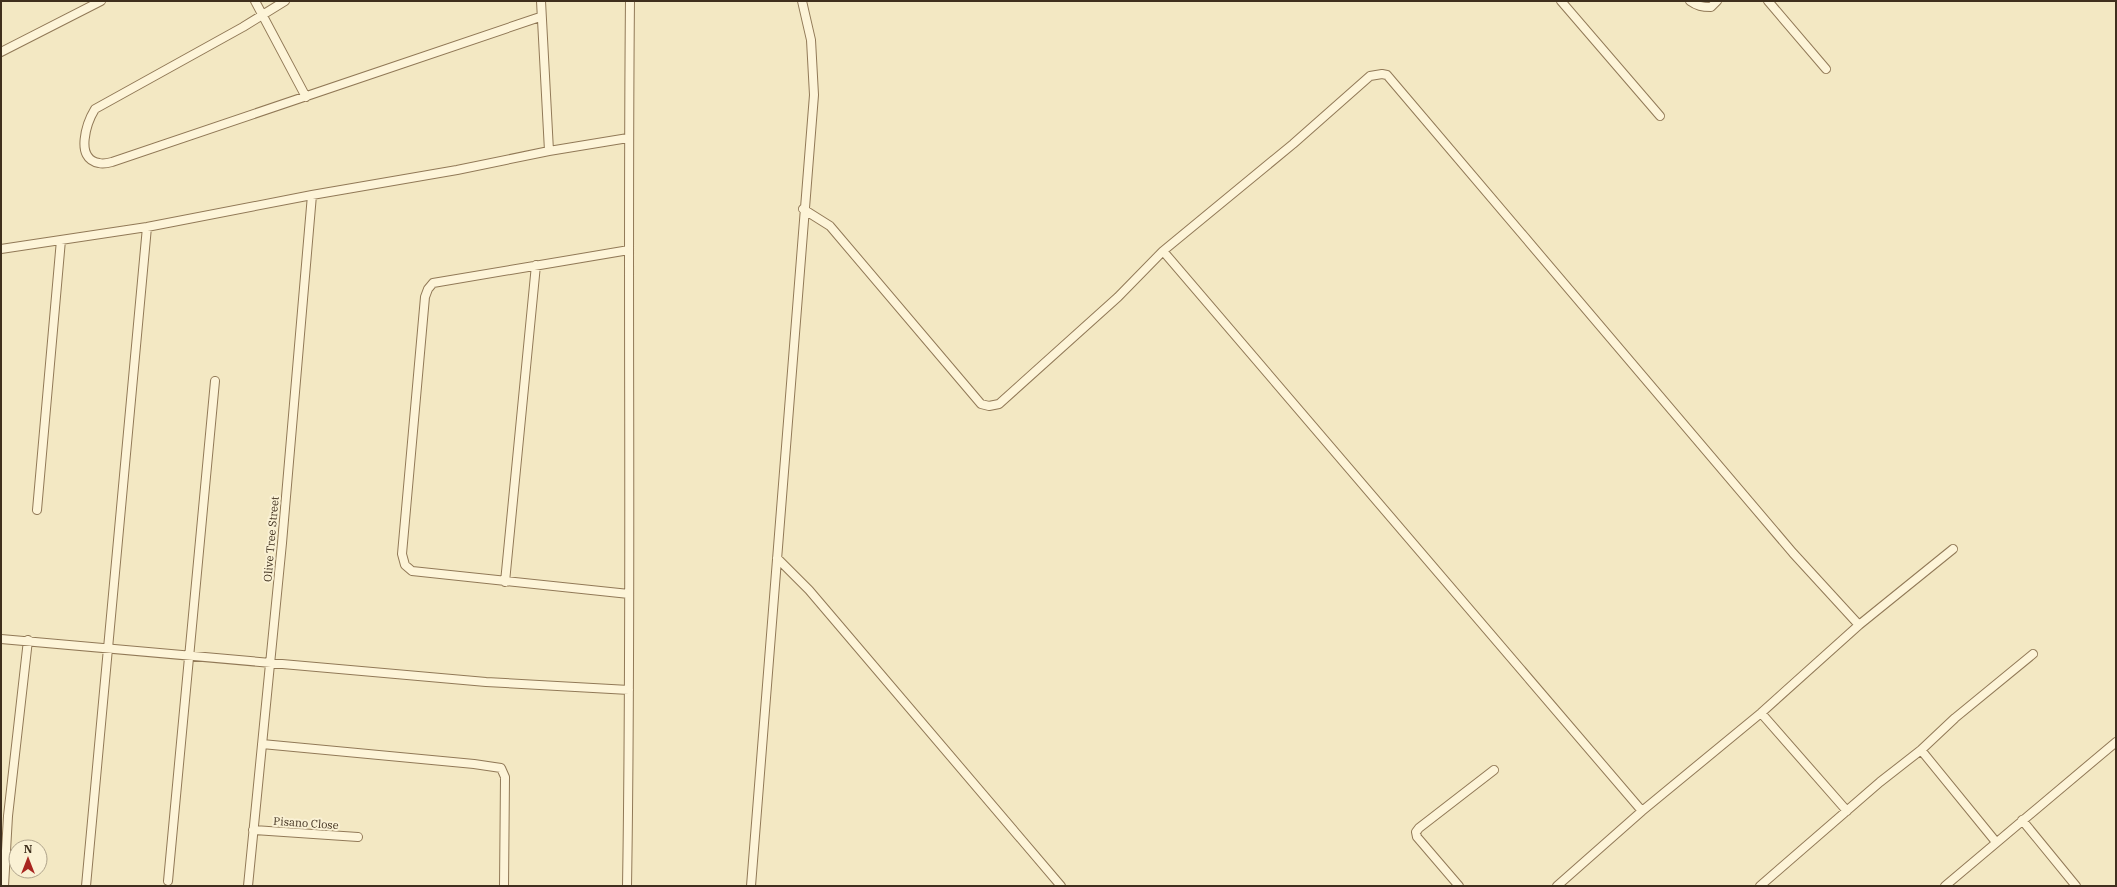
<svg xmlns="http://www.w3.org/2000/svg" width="2117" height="887" font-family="'IBM Plex Serif',serif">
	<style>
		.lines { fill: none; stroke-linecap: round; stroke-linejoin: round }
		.minor-casing { stroke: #917957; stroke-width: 10 }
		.minor { stroke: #fdf4d8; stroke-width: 8 }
		.labels { text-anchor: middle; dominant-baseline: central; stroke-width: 4; stroke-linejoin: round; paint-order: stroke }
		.street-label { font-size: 11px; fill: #3f2f1d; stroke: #faf1d4 }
	</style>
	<rect width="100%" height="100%" fill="#f3e8c3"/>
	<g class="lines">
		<defs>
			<path id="minor" d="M255,1L306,97
				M285,1L243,27L95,109C87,122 74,159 99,163C103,164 108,163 112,162L540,17
				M541,1L549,151
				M1561,1L1660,116
				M1690,1C1697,6 1702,7 1711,7L1717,1
				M1768,1L1826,69
				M1,52L101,1
				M803,209L830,226L981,404L989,406L999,404L1118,297L1163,251L1293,144L1370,76L1382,74L1387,75L1793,553L1859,625
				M1,249L147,227L312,195L457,170L549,151L628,138
				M629,250L433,283L428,289L425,297L402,554L405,565L412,571L629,594
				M1163,251L1642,811
				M37,510L61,240
				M777,558L809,590L1061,886
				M505,582L536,265
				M1,639L486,682L629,690
				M1761,713L1847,811
				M262,744L474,764L501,768L505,777L504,886
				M1921,750L1996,842
				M2022,820L2076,886
				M253,830L358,837
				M168,881L215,381
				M4,886L8,816L28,640
				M86,886L147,227
				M248,886L282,543L312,195
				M627,886C632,591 627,296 630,1
				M751,886L814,95L811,40L802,1
				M1459,886L1417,837L1416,832L1419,828L1494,770
				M1557,886L1642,811L1761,713L1859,625L1953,549
				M1760,886L1880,782L1921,750L1955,718L2033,654
				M1945,886L2116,742"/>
		</defs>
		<use href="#minor" class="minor-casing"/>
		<use href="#minor" class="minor"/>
	</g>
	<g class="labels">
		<g class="street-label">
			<text transform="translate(271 539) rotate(-85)">Olive Tree Street</text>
			<text transform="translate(306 823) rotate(4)">Pisano Close</text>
		</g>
	</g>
	<rect width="2117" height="887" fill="none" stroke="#3f2f1d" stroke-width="4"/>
	<g transform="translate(28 859)"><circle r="19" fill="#faf1d4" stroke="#afa38b"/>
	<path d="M0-3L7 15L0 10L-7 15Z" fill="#a8251f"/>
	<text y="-6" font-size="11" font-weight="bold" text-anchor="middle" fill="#3f2f1d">N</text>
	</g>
</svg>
